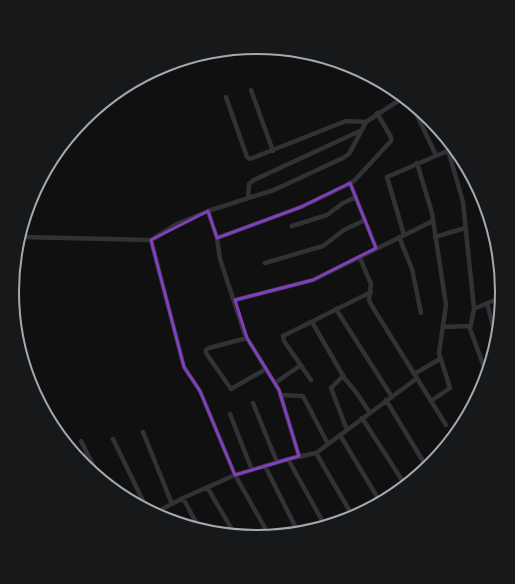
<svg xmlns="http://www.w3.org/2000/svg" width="515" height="584" font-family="'Roboto Condensed',sans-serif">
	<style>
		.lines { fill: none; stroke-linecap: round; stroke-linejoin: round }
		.street { stroke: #313235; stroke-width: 4.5 }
		.marked { fill: none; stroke: #813fbd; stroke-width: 3; stroke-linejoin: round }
		.rim { fill: none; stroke: #a3a9b0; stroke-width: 2 }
	</style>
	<rect width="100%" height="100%" fill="#101011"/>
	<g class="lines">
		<path class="street" d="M251,90L273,151
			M226,97L247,157L250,159L346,121L366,122
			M412,105L436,155
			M448,150L463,202L474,309L470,329L487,375
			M417,163L432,213L446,305L439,353L450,388L431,401
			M350,183L376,248
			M248,198L249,184L254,180L362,130
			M208,211L217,238L220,259L245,335L279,390L299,456
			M292,226L327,215L343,203L356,197
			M404,235L387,177L452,149
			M23,237L151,240L177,224L208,211L274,190L343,158L349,154L366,122L401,99
			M399,237L412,269L421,313
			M435,237L465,228
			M217,238L301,207L345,186L354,181L391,141V137L377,113
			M151,240L184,367L200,391L235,475L183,498L155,513
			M360,258L371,284L369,300L372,306L446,425
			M265,263L323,246L344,230L365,220
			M235,300L313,280L433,221
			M487,303L495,334
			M336,309L392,397
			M474,309L502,297
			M312,322L345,379L356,392L370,413
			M444,327L469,326
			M247,338L209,348L206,350V353L231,389L266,369
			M414,374L440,359
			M343,376L331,388L347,430
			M311,380L284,341L283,336L371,292
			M275,383L301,365
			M280,395L303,396L328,444
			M386,400L423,461
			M253,403L277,462
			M230,414L252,470
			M362,418L402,480
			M143,432L172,504
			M340,435L379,500
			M113,439L146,507
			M81,441L98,475
			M316,453L352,515
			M288,459L324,524
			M265,466L297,530
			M207,487L234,533
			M183,498L198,526
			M269,535L235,475L288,459L316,453L416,379"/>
	</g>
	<path class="marked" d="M350,183L376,248L313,280L235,300L247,338L279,390L299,456L235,475L200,391L184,367L151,240L208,211L217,238L301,207Z"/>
	<path d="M0 0H515V584H0ZM19 292a238 238 0 1 1 476 0a238 238 0 1 1-476 0Z" fill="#171819" fill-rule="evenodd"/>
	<path class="rim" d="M19 292a238 238 0 1 1 476 0a238 238 0 1 1-476 0Z"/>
</svg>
